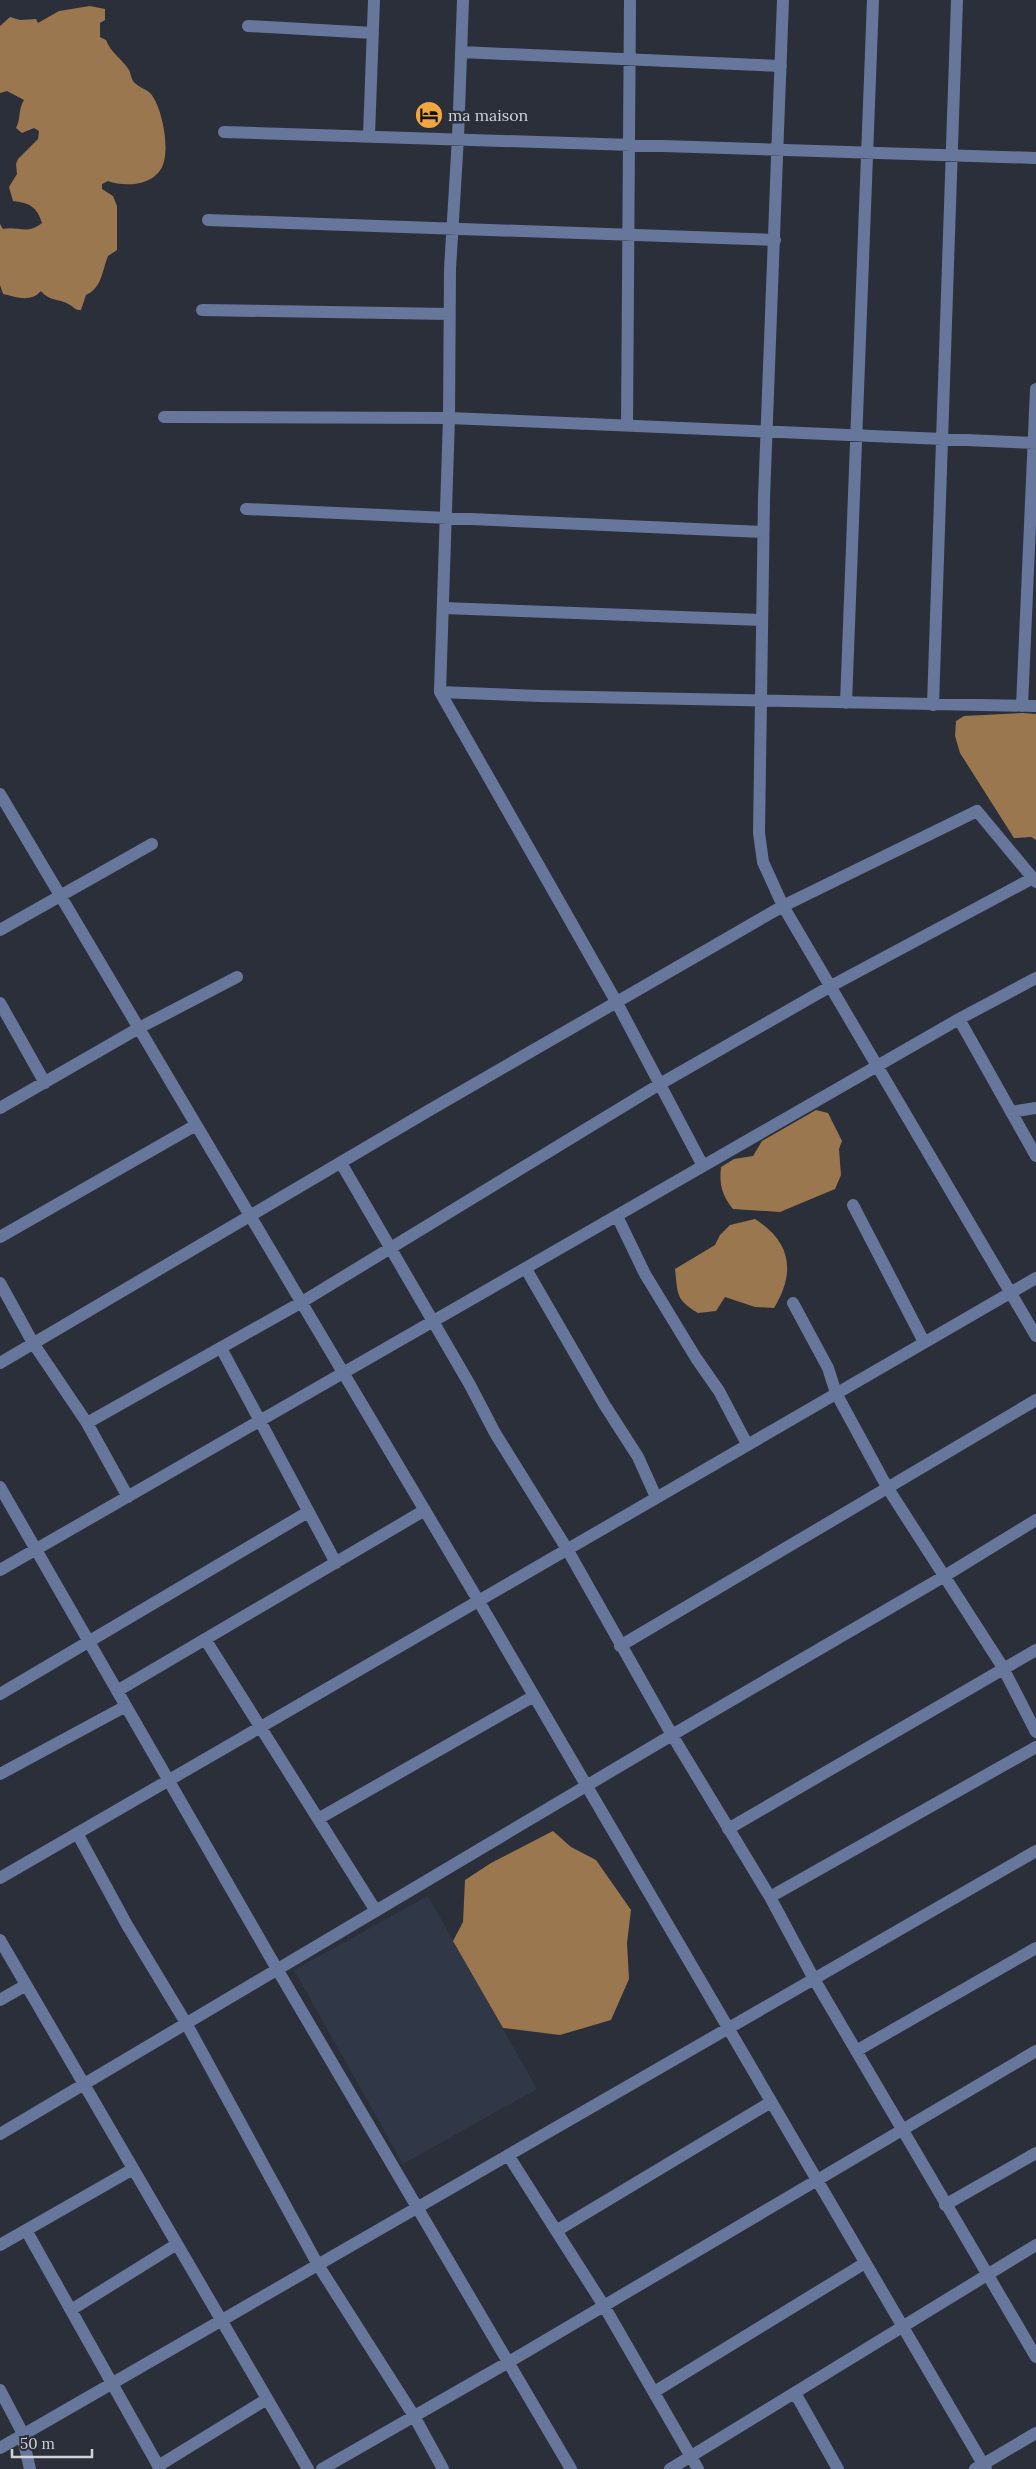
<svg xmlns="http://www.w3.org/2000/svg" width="1036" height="2469" font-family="Lora,serif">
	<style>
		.built { fill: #303747 }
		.water { fill: #9a774e }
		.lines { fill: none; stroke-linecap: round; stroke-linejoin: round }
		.minor { stroke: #67769b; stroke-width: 12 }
		.labels { text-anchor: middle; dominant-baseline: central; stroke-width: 5; stroke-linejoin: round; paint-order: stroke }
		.poi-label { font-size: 16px; fill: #d0d3da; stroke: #2b2f39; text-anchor: start }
	</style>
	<rect width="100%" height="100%" fill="#2b2f39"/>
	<path class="built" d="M428,1896L537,2089L403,2164L294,1970Z"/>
	<path class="water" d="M90,6L105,9V20L100,23V37L106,40C111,53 122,59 129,70C131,74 131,78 133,81C137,87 147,89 151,94C163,109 171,153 161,169C151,186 124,187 108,181L102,184V189L113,196L117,206V250L108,256C102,271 102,288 86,295L81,310C75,310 75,308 70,305C59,298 50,302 41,291C30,303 17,297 3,294L0,285V224L3,229C19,226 27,235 42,223C37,207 30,203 13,201L9,187L17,174L16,164L18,159L38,139L39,131L34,128L22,133L16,128C21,119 18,109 24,100L7,91L0,93V26L10,17L20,20L36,19L38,23L59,11Z
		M1023,713L1036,714V840L1031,837L1014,838L960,753L955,736L956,721L964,716Z
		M816,1110L828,1113L842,1141L839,1149L841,1175L835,1189L780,1212L733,1209C722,1195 719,1185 721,1167L734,1159L753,1156L762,1141Z
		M755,1219C791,1242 796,1272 774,1308L755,1307L725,1297L716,1311L698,1313C675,1299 678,1294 675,1269L715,1245L720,1235L730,1225Z
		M553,1831L571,1847L596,1860L631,1910L627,1943L629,1979L611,2020L560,2035L503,2028L453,1941L463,1922L465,1880L491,1863Z"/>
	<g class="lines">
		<path class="minor" d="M463,0L458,138L450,269L449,418L440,692L617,1003L703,1166
			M783,0L764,498L759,833L763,862L783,906L1036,1336
			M248,26L373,33
			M461,52L781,66
			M224,132L1036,158
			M369,135L374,0
			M208,220L775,240
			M202,310L449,314
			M164,417L449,418L1036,443
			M627,426L630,0
			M246,509L763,532
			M443,608L761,620
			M440,692L540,696L1036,706
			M846,703L873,0
			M933,705L957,0
			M1022,706L1036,389
			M0,794L478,1600L986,2469
			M0,930L152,844
			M0,1003L45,1083
			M959,1019L1036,1156
			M0,1108L139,1028L237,977
			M1011,1112L1036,1108
			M341,1163L470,1385L495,1433L567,1549L672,1735L770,1897L814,1979L1036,2357
			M853,1205L924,1342
			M617,1216L645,1274L696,1358L719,1391L747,1444
			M0,1237L196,1125
			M526,1269L604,1404L638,1457L656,1497
			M0,1283L33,1343L87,1423L128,1497
			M793,1303L828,1368L836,1393L887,1487L1002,1666L1036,1732
			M221,1348L336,1563
			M0,1363L428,1111L783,906L977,811L1036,882
			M87,1423L302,1302L660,1084L831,986L1033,878
			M0,1487L277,1969L571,2469
			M0,1570L959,1019L1036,978
			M205,1639L376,1911
			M620,1646L1036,1400
			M117,1691L425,1510
			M0,1694L308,1512
			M0,1774L126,1706
			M318,1819L534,1696
			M728,1829L1036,1650
			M77,1833L127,1925L186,2023L318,2265L414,2416L443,2469
			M0,1878L1036,1278
			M770,1897L1036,1747
			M0,1940L308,2469
			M0,2000L26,1985
			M856,2051L1036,1948
			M0,2134L672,1735L943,1577L1036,1520
			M508,2155L604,2306L698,2469
			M945,2205L1036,2153
			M26,2230L160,2469
			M556,2231L771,2102
			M0,2245L133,2169
			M71,2310L177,2244
			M0,2390L21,2430L30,2469
			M654,2392L865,2263
			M795,2393L838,2469
			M0,2448L1036,1851
			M158,2466L267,2399
			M322,2469L507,2363L1036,2051
			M670,2469L1036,2245
			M975,2469L1036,2433"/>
	</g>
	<defs>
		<symbol id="hotel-disc" viewBox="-11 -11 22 22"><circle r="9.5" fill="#f1a63f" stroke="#2b2f39"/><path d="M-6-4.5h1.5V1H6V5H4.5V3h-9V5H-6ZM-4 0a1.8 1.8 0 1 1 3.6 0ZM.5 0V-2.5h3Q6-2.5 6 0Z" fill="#111"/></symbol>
	</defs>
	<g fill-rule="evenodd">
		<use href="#hotel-disc" x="413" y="99" width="32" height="32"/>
	</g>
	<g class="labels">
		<g class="poi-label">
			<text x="448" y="115">ma maison</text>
		</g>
	</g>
	<path d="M12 2449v8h80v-8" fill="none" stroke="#d0d3da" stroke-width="2.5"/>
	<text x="20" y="2449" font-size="15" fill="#d0d3da" stroke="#2b2f39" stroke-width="4" paint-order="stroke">50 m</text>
</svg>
